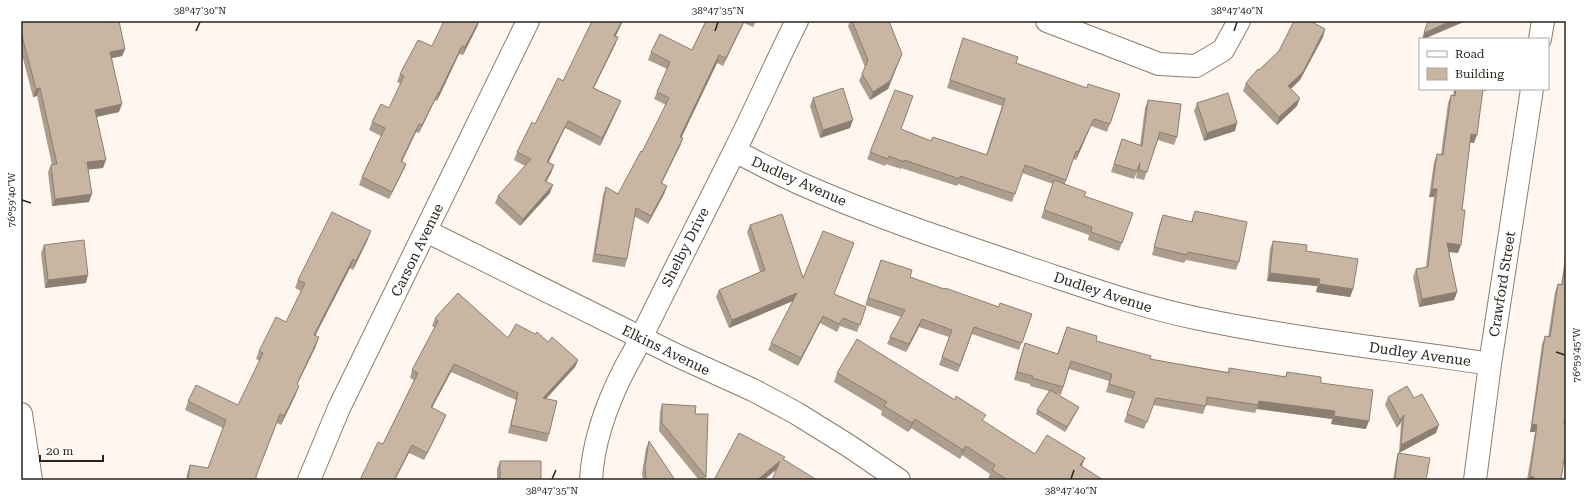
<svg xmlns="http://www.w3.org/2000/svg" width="1587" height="501" font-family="'Roboto Serif',serif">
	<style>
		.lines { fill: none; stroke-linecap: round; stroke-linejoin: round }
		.minor-casing { stroke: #8d7c6b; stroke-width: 24 }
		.minor { stroke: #fff; stroke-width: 22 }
		.wall { fill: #ac9d8c }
		.shaded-wall { fill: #8c7f72 }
		.building { fill: #c8b6a3; stroke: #8c7f72 }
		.ticks { fill: none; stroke: #2a241c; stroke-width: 1.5 }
		.labels { text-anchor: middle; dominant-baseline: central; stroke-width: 3.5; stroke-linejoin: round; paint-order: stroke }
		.street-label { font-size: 14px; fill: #2a241c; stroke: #fff }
		.neatline { fill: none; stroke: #2a241c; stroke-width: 1.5 }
		.ticks-label { font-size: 10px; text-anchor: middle; fill: #2a241c }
	</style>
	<rect width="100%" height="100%" fill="#fff7ef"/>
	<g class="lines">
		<defs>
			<path id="minor" d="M1047,21L1159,64L1196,66L1223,50L1239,21
				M1540,39L1543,21
				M735,151C756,162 777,173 799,183C873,216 952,242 1029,268C1086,287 1141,307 1200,319C1296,339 1393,349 1490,364
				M426,231L678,356L753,390L796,413L849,446L899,480
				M21,414L31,480
				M309,480L339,408L528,21
				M591,480C593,440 607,403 625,368C631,357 637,347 642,336C672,274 704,213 734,152C756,109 775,64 797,21
				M1475,480L1490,364L1532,89"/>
		</defs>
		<use href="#minor" class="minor-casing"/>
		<use href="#minor" class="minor"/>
	</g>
	<path class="wall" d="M21,21L125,49L122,56L112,58L119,112L96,117L103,168L88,169L89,202L52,206L48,172L51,165H52L37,96L33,97L21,51Z
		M706,21H756L753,27L744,23L723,66L717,63L681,137L683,138L680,146L662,183L667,186L664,194L648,224L634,216L627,259L625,267L592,262L603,195L606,187L618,194L642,152L666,105L654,99L667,69L648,60L651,52L692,50Z
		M850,21H852L899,61L888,89L870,100L859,81L865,67L848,26Z
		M478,25L463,55L459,54L437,101L435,100L419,133L416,132L402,162L406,164L403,171L389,199L359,185L362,177L381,136L369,130L372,122L389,108L401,84L397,82L400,74L432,46Z
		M1325,29L1323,37L1300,80L1291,89L1297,106L1277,125L1243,91L1246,83L1259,70Z
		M615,36L618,37L615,45L594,88L621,101L618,108L600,146L565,128L548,162L554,165L551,173L546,182L550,193L520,226L495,203L498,196L525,166L514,160L517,152L563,81Z
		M963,38L1016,63L1087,88L1120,94L1107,132L1091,126L1076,160L1073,159L1065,184L1084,196L1133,213L1119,251L1088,240L1089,235L1041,218L1053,184L1022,173L1012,202L958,184L957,186L901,168V169L886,164L885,166L867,159L870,152L901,129L931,141L986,155L1002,106L947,88Z
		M1454,89H1487L1486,91H1482L1474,143L1470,142L1462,210L1458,253L1449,252L1457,292L1454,300L1419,307L1413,277L1416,269L1426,267L1434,197H1429L1434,162L1437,154H1441L1448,103L1451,95L1453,96Z
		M813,98L850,128L820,138L810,106Z
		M1148,100L1177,137L1174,145L1158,140L1144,180L1136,178L1137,172L1134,179L1111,172L1122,139L1140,145L1145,108Z
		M1197,103L1235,131L1204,141L1194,111Z
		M1195,211L1239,262L1236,270L1186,260L1184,263L1152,255L1160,223L1163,215L1191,222Z
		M750,225L803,278L834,294L866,307L857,332L840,326L837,332L820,323L798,366L768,350L771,343L793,301L729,328L716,297L719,290L760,272L747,232Z
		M368,239L353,270L350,268L315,335L316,346L297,385L296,394L281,425L277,423L256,477V480H186L187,474L190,465L208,468L223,428L185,410L188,401L238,405L260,361L256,359L259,351L286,322L301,291L295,288L298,280Z
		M1273,241L1306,251L1353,289L1350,297L1316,292L1317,286L1267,281L1270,249Z
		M44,245L86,283L45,288L41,253Z
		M1566,252V411L1564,424L1561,480H1562H1527L1535,432H1530L1542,344L1545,336L1548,337L1555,292L1558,284L1561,285Z
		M881,260L910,277L944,289L999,307L1032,314L1019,350L972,334L958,372L939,365L949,337L919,327L906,352L887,344L890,337L901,317L865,305Z
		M435,318L508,338L548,342L578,360L575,367L546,399L549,434L547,442L508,433L516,400L451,372L432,408L446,415L443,422L424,460L409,453L383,444L414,380L410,378L412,370L435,328L432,326Z
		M1067,327L1096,341L1150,359L1228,372L1229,368L1285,377L1287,372L1321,383L1366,429L1331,424L1332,419L1257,409L1255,413L1206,405L1203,414L1153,405L1144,429L1124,422L1132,399L1106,392L1109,381L1069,369L1061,395L1056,393L1077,411L1065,432L1036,414L1037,410L1049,391L1030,386V384L1014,380L1022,351L1025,343L1057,354Z
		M837,373L983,421L1035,454L1085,458L1082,466L1103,480H990L988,479L990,474L962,455L960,459L911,428L908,432L881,415L882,411L834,382Z
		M1388,397L1414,398L1436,433L1399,453L1401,422L1397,428L1385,405Z
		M662,404L706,477L704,480H699L659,431L660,412Z
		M649,441L675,480H643L642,473L646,448Z
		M1398,453L1426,480H1393L1396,461Z
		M500,461L541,480H497V469Z"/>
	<path class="shaded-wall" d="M479,21L478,25L463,55L465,47Z
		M622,21H623L612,44L614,36Z
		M744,21L723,66L726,58Z
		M1451,21H1466L1424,39H1422L1424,33Z
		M1325,29L1323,37L1300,80L1285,94L1288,86Z
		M618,37L615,45L590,95L593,88Z
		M462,46L459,54L437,101L439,93Z
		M125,49L122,56L108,59L110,52Z
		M902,54L888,89L870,100L873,92Z
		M719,55L717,63L678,145L680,137Z
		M40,88L37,96L33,97L36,89Z
		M1481,89H1487L1486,91L1481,90Z
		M438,93L435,100L419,133L422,125Z
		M1300,98L1297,106L1277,125L1279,117Z
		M621,101L618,108L600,146L602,138Z
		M122,104L119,112L92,118L95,110Z
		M1094,119L1091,126L1076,160L1078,152Z
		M853,120L850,128L820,138L823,130Z
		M568,121L565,128L545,170L547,162Z
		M1237,123L1235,131L1204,141L1207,133Z
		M419,124L416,132L398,169L401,161Z
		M1471,134L1477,135L1474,143L1468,142Z
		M683,138L680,146L658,190L661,183Z
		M106,160L103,168L85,170L87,162Z
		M406,164L403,171L389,199L392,192Z
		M554,165L551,173L542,189L545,181Z
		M553,185L550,193L520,226L523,219Z
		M667,186L664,194L648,224L651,216Z
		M1432,189H1437L1434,197H1429Z
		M92,194L89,202L52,206L55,199Z
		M371,231L368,239L353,270L356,261Z
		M1447,243L1461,245L1458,253L1444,251Z
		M353,259L350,268L311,344L314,335Z
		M1270,273L1320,279L1317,286L1267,281Z
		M88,275L86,283L45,288L48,280Z
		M1319,284L1353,289L1350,297L1316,292Z
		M1457,292L1454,300L1419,307L1422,299Z
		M797,293L795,300L729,328L732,320Z
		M823,316L820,323L798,366L801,358Z
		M922,319L919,327L906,352L909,344Z
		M319,337L316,346L293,393L297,384Z
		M578,360L575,367L540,405L543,398Z
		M454,364L451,372L428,415L431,407Z
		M299,386L296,394L281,425L284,416Z
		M1259,401L1335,411L1332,419L1257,409Z
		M1079,407L1077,411L1065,432L1067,427Z
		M446,415L443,422L424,460L427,453Z
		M1404,415L1401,422L1397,428L1400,420Z
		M1334,416L1369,421L1366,429L1331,424Z
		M915,419L911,428L908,432L912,423Z
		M1532,424L1537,425L1535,432H1530Z
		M1439,425L1436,433L1399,453L1401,445Z
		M412,445L409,453L395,480H394Z
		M966,446L962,455L960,459L963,450Z
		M1085,458L1081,467L1080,465Z
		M780,461L777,469L764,480H757Z
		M1530,476L1534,477L1533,480H1528Z"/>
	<path class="building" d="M21,21H119L125,49L110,52L122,104L95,110L106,160L87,162L92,194L55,199L51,165L57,164L40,88L36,89L21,32Z
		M444,21H479L465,47L462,46L439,93H438L422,125L419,124L401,161L406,164L392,192L362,177L385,128L372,122L381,104L389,108L404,76L400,74L418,40L432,46Z
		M592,21H622L614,36L618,37L593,88L621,101L602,138L568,121L547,162L554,165L545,181L553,185L523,219L498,196L531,159L517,152L532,122L535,124L558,78L563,81Z
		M706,21H744L726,58L719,55L680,137L683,138L661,183L667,186L651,216L636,208L627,259L595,254L606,187L618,194L641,151L642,152L669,98L657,92L670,62L651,52L660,34L692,50Z
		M852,21H889L902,54L890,81L873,92L862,74L868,60Z
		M1294,21H1310L1325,29L1303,72L1288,86L1300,98L1279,117L1246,83L1258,69L1259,70L1279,51Z
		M1428,21H1451L1424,33Z
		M963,38L1018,57L1016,63L1087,88L1088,84L1120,94L1110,124L1094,119L1078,152L1076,151L1066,180L1025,165L1015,194L960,176V179L904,160V162L889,156L888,159L870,152L895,90L913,96L901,129L931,141L933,137L987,155L1005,99L950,80Z
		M843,88L853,120L823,130L813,98Z
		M1456,89H1483L1477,135L1471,134L1462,210H1465L1461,245L1447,243L1457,292L1422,299L1416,269L1428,267L1437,189H1432L1437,154L1443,155L1451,95L1455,96Z
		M1228,93L1237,123L1207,133L1197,103Z
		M1148,100L1181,104L1177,137L1160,132L1147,172L1139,170L1140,163L1137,171L1114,164L1122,139L1142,146Z
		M1054,180L1086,192L1084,196L1133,213L1122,243L1091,232L1092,227L1044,210Z
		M1195,211L1247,222L1239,262L1188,252L1187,255L1154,247L1163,215L1192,222Z
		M332,212L371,231L356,261L353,259L314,335L319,337L297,384L299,386L284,416L280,414L256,476V480H188L190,465L208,468L226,420L188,401L196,385L238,405L263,353L259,351L276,317L286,322L305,283L298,280Z
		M782,214L803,278L823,231L854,243L834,294L866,307L860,325L843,318L839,324L823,316L801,358L771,343L797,293L732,320L719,290L765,270L750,225Z
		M84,240L88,275L48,280L44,245Z
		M1273,241L1307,245L1306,251L1358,259L1353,289L1319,284L1320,279L1270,273Z
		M881,260L912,270L910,277L944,289L945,288L999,307L1000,303L1032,314L1022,343L974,327L960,365L942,357L952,330L922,319L909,344L890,337L905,310L868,298Z
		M1566,261V411L1564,424H1566V447L1561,480H1562H1534V477L1530,476L1537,425L1532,424L1545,336L1550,337L1558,284L1562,285Z
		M458,293L508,338L516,324L535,334L537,332L548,342L552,337L578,360L543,398L557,401L549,434L511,425L518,393L454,364L431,407L446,415L427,453L412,445L394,480H360L378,442L383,444L418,373L412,370L438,321L435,318Z
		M1067,327L1097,336L1096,341L1151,356L1150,359L1229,373V368L1286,377L1287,372L1321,377V383L1373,390L1369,421L1334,416L1335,411L1259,401L1258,405L1207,397L1206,406L1156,398L1147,422L1127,414L1135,392L1109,384L1112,374L1071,361L1063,387L1032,378L1033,376L1017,372L1025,343L1058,354Z
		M857,339L955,400L956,396L986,415L982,420L1035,454L1047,435L1085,458L1080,465L1103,480H1008L992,470L995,465L966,446L963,450L915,419L912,423L884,406L887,402L837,373Z
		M1407,386L1414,398L1422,394L1439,425L1401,445L1404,415L1400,420L1388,397Z
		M1050,390L1079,407L1067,427L1037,410Z
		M662,404L696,406L695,414H708L706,477L662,423Z
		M739,433L785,457L783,459L817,480H772L780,461L757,480H714Z
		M649,441L675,480H646L645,466Z
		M1398,453L1430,458L1426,480H1395Z
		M500,461H541V480H500Z"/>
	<path class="ticks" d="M196,31L200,22M715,31L718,22M1234,31L1237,22M22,200L31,203M1556,352L1565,355M552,479L556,470M1071,479L1074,470"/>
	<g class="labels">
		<g class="street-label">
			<text transform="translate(799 181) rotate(24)">Dudley Avenue</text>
			<text transform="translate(685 247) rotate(-63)">Shelby Drive</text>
			<text transform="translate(417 250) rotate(-64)">Carson Avenue</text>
			<text transform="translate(1502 284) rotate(-81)">Crawford Street</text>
			<text transform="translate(1103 292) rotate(18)">Dudley Avenue</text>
			<text transform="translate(666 350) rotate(26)">Elkins Avenue</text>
			<text transform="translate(1420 354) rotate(8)">Dudley Avenue</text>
		</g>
	</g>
	<rect width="1587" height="501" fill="none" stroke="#ffffff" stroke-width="44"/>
	<rect x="1419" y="38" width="130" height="52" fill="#ffffff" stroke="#aaa7a4"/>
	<rect x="1427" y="51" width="20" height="6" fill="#ffffff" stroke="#aaa7a4"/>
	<text x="1455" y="58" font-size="12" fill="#2a241c">Road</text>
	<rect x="1427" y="68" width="20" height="12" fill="#c8b6a3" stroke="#aaa7a4"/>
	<text x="1455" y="78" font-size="12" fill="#2a241c">Building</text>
	<path d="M40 455v6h63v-6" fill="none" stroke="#2a241c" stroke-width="2"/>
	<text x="46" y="455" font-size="12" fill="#2a241c" stroke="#ffffff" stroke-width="3" paint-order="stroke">20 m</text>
	<rect x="22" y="22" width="1543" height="457" class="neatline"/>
	<g class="ticks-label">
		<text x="200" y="14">38°47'30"N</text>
		<text x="718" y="14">38°47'35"N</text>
		<text x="1237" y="14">38°47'40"N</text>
		<text transform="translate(11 200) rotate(-90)" y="4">76°59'40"W</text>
		<text transform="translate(1576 355) rotate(-90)" y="4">76°59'45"W</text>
		<text x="552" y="494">38°47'35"N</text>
		<text x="1071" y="494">38°47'40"N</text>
	</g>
</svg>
